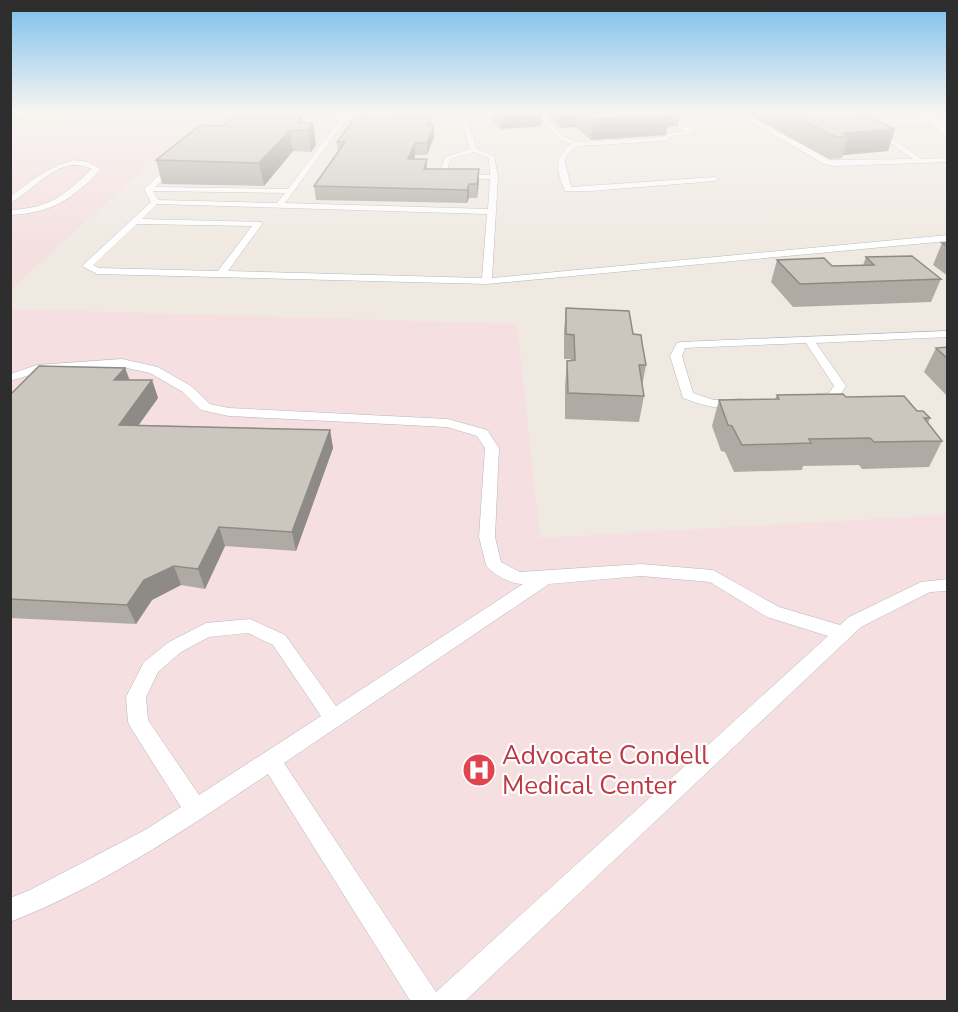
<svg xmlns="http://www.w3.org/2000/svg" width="958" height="1012" font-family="'Nunito Sans',sans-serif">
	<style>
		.medical { fill: #f5dfe0 }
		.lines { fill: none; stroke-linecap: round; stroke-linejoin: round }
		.lane-casing { stroke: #b4b7c1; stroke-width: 1 }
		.secondary-casing { stroke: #b4b7c1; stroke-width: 1 }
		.primary-casing { stroke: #c9c9c9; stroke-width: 1 }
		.lane { fill: #fff; fill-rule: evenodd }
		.secondary { fill: #fff; fill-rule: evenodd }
		.primary { fill: #f2d163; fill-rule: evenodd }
		.wall { fill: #afaba4 }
		.shaded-wall { fill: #8e8b86 }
		.building { fill: #cbc7bf; stroke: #8e8b86; stroke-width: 1.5 }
		.labels { text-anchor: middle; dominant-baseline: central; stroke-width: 4.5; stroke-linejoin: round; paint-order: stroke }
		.near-health-label { font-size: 26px; fill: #be3a42; stroke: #fff; text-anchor: start }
	</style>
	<rect width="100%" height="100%" fill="#efe9e1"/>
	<path class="medical" d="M207,112L11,289V123Z
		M11,309L517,324L540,538L947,515V1001L11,1002Z"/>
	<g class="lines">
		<defs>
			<path id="lane" d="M374,112H441L467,120L477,149L494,156L498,177L492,278L948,235V241L487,284L97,274L82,266L151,202L144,189L172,163L179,165L155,187L288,189L340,119L285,123L283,120ZM421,114L450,118L462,122L470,149L445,157L439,176L443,178L490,179L488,209L285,203L347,119ZM474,152L489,158L490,175L447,174L450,159ZM153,191L285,193L277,203L158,200ZM157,204L487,214L482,278L228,271L262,224L261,222L142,219ZM137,224L252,226L218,271L99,268L93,265Z
				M481,112H511L513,114L510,116Z
				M532,112H539L564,137L577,142L663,137L669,133L686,131L658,112H666L695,132L673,136L665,141L578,146L566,155L565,163L571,187L715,177L719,179L715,181L591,191H565C557,171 553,159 571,144L560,139Z
				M735,112H743L830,160L913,159L847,112H854L863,118L931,120L933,123L869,122L921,159L948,158V162L835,166L824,164Z
				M74,160L88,162L101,169C73,199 52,213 10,215V210C51,208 64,195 92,169C59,153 36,190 10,203V197C31,181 49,166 74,160Z
				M948,331V337L816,343L846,386L837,400C829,402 816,404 811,398L817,394L829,393L834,386L806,343L685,348L682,356L693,393L714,400L743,399L745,402C730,415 699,404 683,398L670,356L677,343L681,342Z
				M122,359L158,367L191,386L210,404L229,408L448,419L487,430L499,448L495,537L501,562L520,572L641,564L713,570L779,607L840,625L849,617L921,582L948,579V591L930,592L861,627L464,1002H411L268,774C186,829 103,886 10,922V898L30,890L145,830L181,807L131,728L128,722L126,697L144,662L169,642L206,623L250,619L285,635L336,706L523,584C511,584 493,575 486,565L479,537L485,448L477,436L447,427L229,416L201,410L183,392L150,373L122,367L39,372L10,381V374L37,365ZM641,576L710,582L767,617L828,636L436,992L284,763L549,584ZM248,633L273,645L321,716L199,795L148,720L146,697L158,672L181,652L209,637Z"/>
			<path id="secondary" d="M911,112H926L948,126V137Z"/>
			<path id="primary" d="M10,112H75L69,116L10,120Z"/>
		</defs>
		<use href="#lane" class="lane-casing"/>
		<use href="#secondary" class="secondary-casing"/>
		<use href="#primary" class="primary-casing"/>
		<use href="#lane" class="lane"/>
		<use href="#secondary" class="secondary"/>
		<use href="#primary" class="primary"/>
	</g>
	<path class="wall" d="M492,112H542L541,126L501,129L492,120Z
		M549,112H680L678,126L667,127L666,135L591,140L576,127L560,128L548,116Z
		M743,112H857L895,129L888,151L843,155L842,158L829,159Z
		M431,116V125H434V137L427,155H415L414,159H427V169L479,182L477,198H469L467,203L316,200L314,186L338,152L337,142Z
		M303,123H313L316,145L311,152L293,151L264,186L162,184L156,160L222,126Z
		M942,243H948V276L933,265Z
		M866,257L941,279L931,302L793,307L771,282L777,260L832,266L863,265Z
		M566,308L633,334L646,365L642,387L644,396L639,422L565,419V386L567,361L571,360V359H564V332Z
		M948,347V397L924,372L936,348Z
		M125,368L130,380H152L158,398L138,425L330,430L333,448L296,551L225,546L205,589L181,585L152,600L136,624L10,618V395Z
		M777,395L846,397L917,411L930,418L928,423L942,441L929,467L862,469L859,465L803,466L802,470L734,472L725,452L721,451L712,426L719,400L775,399Z"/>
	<path class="shaded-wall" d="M501,112H542L541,126L501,129Z
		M561,112H577L576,127L560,128Z
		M657,112H680L678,126L667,127L666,135L591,140L593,119Z
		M302,116L304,130L296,123Z
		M431,116V127L427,125Z
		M313,123L316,145L311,152L308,130Z
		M434,125V137L427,155V143Z
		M895,129L888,151L843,155L848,136L844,133Z
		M290,130L293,151L264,186L259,163Z
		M415,143V155L409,171L408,159Z
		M479,169V182L477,198V184Z
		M469,184V198L467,203V190Z
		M125,368L131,385L114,380Z
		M152,380L158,398L126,443L119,425Z
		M330,430L333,448L296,551L292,532Z
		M219,527L225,546L205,589L198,569Z
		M174,566L181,585L152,600L136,624L127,605L144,580Z"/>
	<path class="building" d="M585,112H666L669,115L593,119Z
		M787,112H857L895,129L844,133L848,136L836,137Z
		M235,115L302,116L296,123H313L308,130H290L259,163L156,160L200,125L222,126Z
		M357,115L431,116L427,125H434L427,143H415L408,159H427L424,169H479L477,184H469L467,190L314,186L345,142H337Z
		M942,243H948V247Z
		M912,256L941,279L800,284L777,260L824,258L832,266L874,265L866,257Z
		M566,308L629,311L633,334L641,335L642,343L646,365H639L644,396L568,393L567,361L575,360L574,335L566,334Z
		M948,347V359L936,348Z
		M39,366L125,368L114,380H152L119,425L330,430L292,532L219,527L198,569L174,566L144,580L127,605L10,599V395Z
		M843,394L846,397L904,396L917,411H923L930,418H924L942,441L874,442L870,438L809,439L811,443L742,445L732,426L728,425L719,400L779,399L777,395Z"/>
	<linearGradient id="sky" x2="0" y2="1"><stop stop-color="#7abfeb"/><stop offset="0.44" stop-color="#f8f5f2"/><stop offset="1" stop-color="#f8f5f2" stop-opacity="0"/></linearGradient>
	<rect width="958" height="254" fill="url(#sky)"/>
	<defs>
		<symbol id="hospital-disc" viewBox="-11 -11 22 22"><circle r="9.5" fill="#e0444e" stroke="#fff"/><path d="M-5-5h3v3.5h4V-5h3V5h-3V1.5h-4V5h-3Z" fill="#fff"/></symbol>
	</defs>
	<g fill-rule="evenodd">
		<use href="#hospital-disc" x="460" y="751" width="38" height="38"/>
	</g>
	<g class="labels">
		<g class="near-health-label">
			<text x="502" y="755">Advocate Condell<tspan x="502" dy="30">Medical Center</tspan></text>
		</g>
	</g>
	<rect width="958" height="1012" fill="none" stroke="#2e2e2e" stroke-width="24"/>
</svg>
